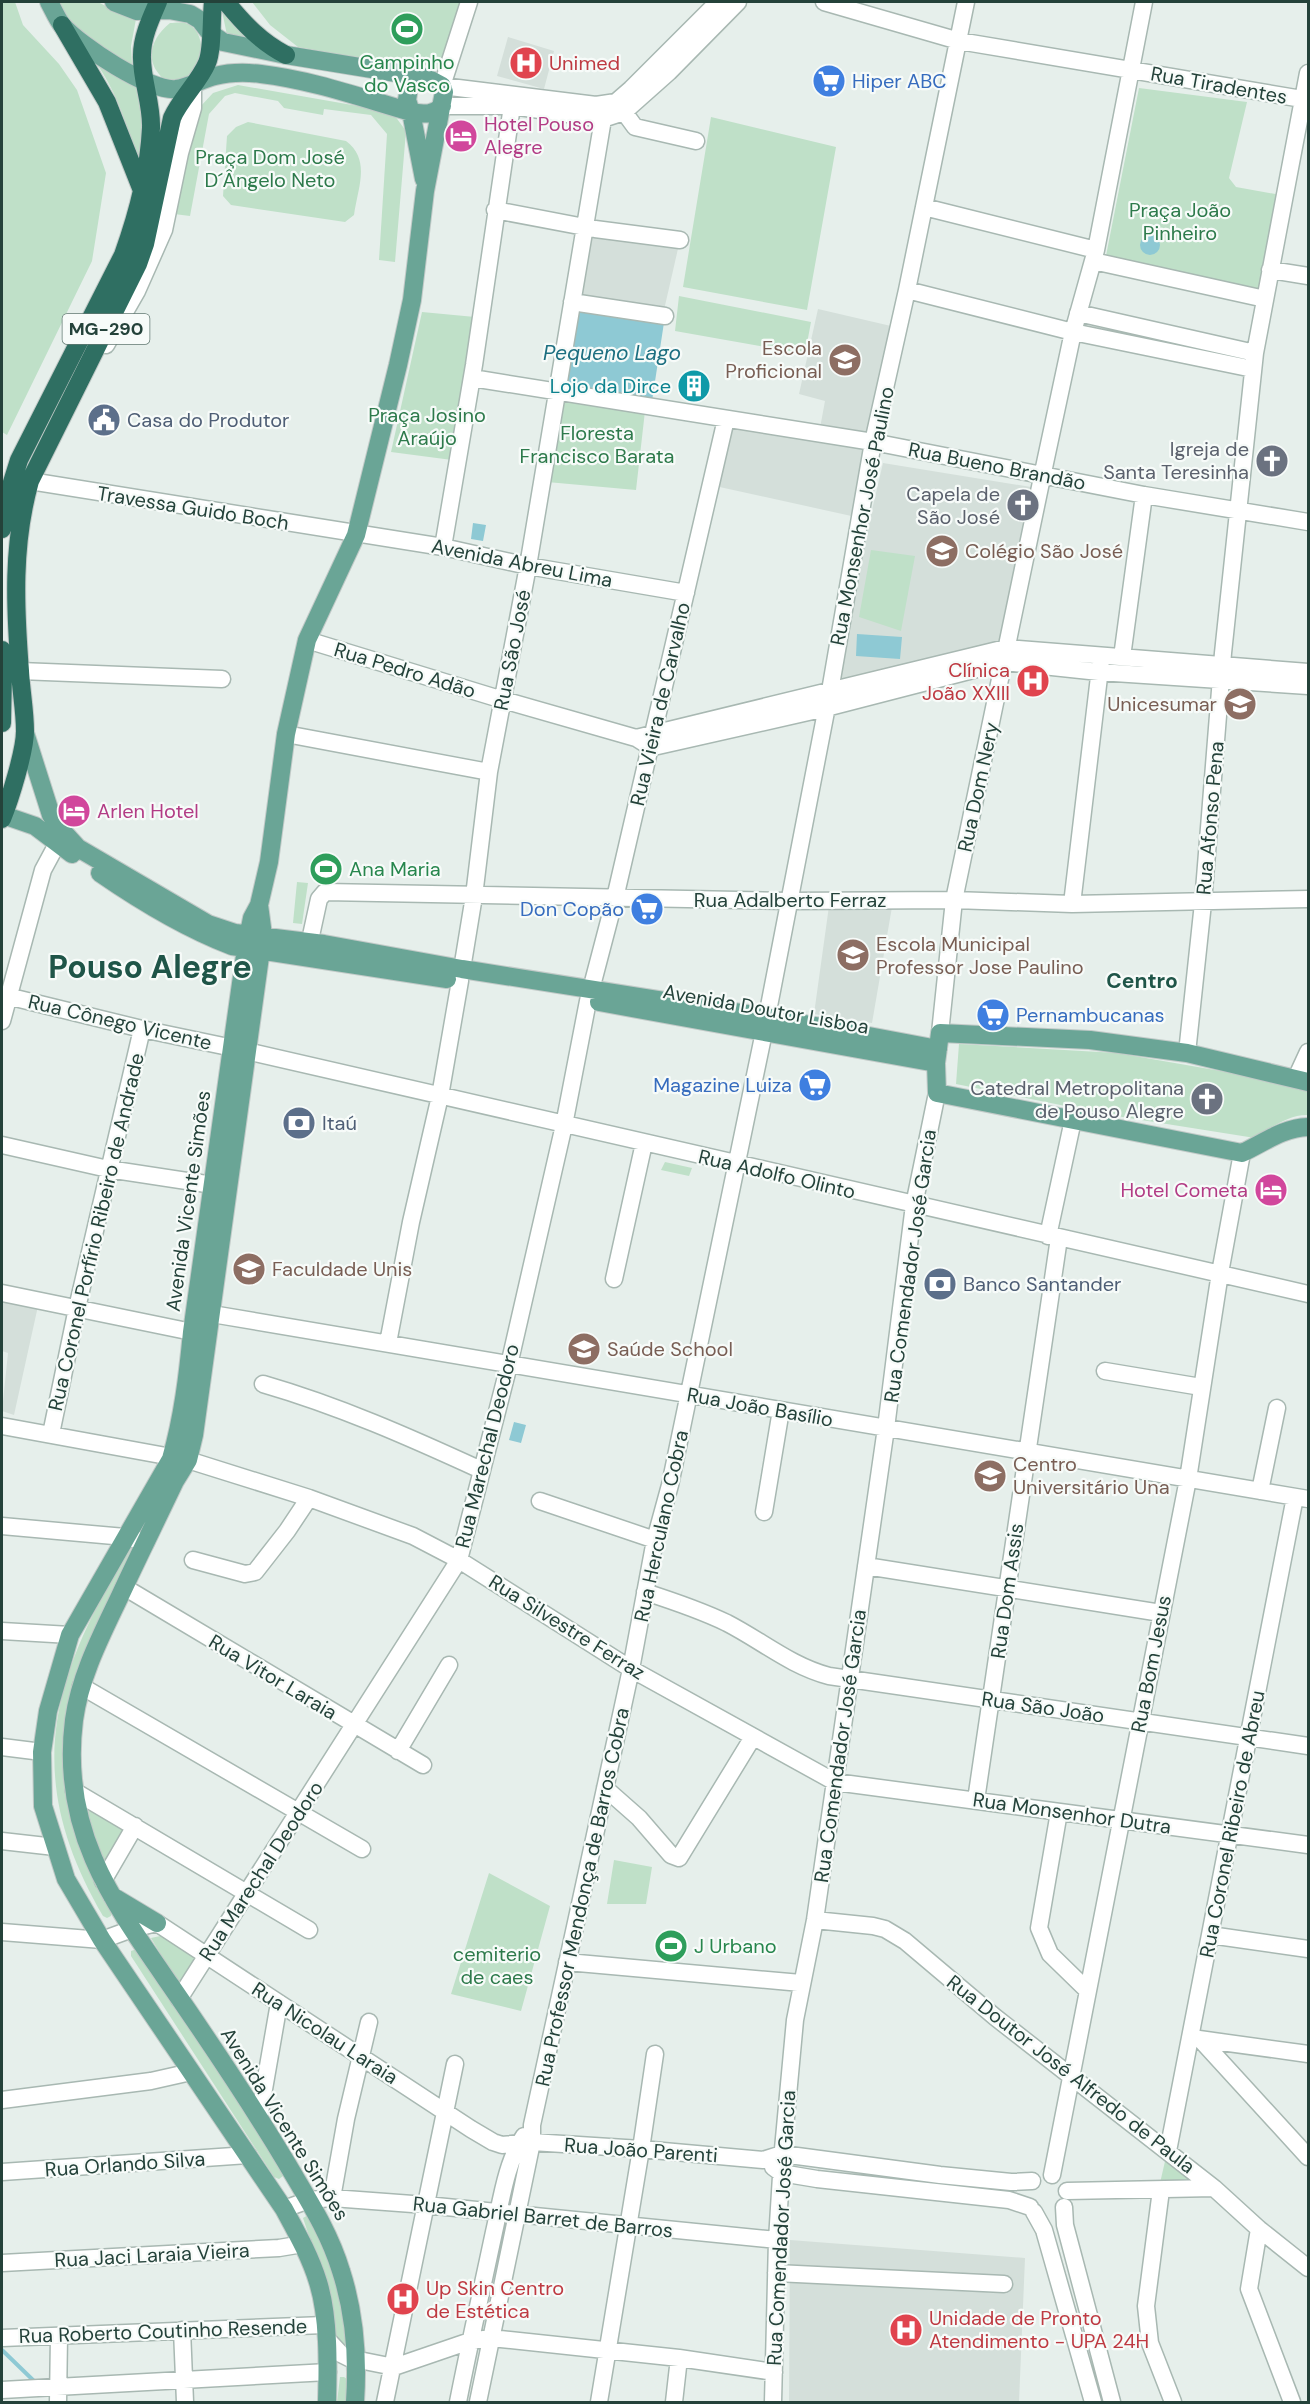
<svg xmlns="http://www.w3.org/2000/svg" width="1310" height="2404" font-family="'DM Sans',sans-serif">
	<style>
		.built { fill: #d4dfda }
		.green { fill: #bfe0c8 }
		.water { fill: #8ec9d4 }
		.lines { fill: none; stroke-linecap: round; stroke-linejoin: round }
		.stream { stroke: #8ec9d4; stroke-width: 4 }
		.minor-casing { stroke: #a8b8b2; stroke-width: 19 }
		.major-casing { stroke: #c2cac8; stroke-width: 20 }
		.highway-casing { stroke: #c2cac8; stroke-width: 20 }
		.minor { stroke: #fff; stroke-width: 16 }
		.major { stroke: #6aa596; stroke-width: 18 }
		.highway { stroke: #2f6f62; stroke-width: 18 }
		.labels { text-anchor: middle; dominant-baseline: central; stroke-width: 4.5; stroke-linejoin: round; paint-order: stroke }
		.shield { fill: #f7fbf9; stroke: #637a73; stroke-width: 1.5 }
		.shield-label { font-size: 18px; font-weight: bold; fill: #24423a }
		.leisure-label { font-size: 20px; fill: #27864d; stroke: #f7fbf9; text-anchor: start }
		.health-label { font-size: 20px; fill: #be3a42; stroke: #f7fbf9; text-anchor: start }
		.shop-label { font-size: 20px; fill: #366cbe; stroke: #f7fbf9; text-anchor: start }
		.street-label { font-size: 20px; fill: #24423a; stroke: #f7fbf9 }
		.hotel-label { font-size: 20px; fill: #b23c85; stroke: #f7fbf9; text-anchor: start }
		.park-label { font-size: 20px; fill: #2d7a4b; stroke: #f7fbf9 }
		.education-label { font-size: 20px; fill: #785e54; stroke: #f7fbf9; text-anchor: start }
		.culture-label { font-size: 20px; fill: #0d838f; stroke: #f7fbf9; text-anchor: end }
		.service-label { font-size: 20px; fill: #4e5e75; stroke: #f7fbf9; text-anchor: start }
		.worship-label { font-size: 20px; fill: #5b616d; stroke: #f7fbf9; text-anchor: end }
		.water-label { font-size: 21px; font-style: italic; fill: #1c6f80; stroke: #f7fbf9 }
		.neighbourhood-label { font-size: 21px; font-weight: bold; fill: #1f5548; stroke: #f7fbf9 }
		.town-label { font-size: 32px; font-weight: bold; fill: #1f5548; stroke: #f7fbf9 }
	</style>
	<rect width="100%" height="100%" fill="#e6efeb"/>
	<path class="built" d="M508,37L554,51L544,89L497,76Z
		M584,227L680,240L664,310L577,298Z
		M818,309L891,326L868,436L820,428L825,401L799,394Z
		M732,425L864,449L856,517L715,486Z
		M883,463L1037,488L1000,646L841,685L837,679L855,583Z
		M829,906L892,907L872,1023L814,1014Z
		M2,1300L38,1306L14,1415L2,1411L8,1353L2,1351Z
		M790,2240L1025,2258L1019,2402H789Z"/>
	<path class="green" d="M2,2H15L23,25L59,64L77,90L106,173L92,261L7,435L2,432Z
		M59,2H98L115,11L136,19L131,46L132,64C103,53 72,30 59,2Z
		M252,2H462L441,70L431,66L341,55L298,47L270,25Z
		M222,11L257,44L228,40Z
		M170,23C174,23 181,22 185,23C208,29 206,73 185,80C179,82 171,81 166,81C143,63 150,39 170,23Z
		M92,57L139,81L142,125L140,173C128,128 120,96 92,57Z
		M238,85L392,112L406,131L395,262L379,260L387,134L371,115L324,109L323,115L284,108L278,101L235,93L225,96L209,114L190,216L174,214L200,107L213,93Z
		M1139,88L1247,102L1229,178L1236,187L1281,195L1257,306L1112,273L1105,261Z
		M711,117L836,147L807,310L683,287Z
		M248,122L346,141C371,160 358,187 354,215L345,222L231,205L223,196L227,136L236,127Z
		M679,296L811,322L805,354L675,331Z
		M422,312L475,317L452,460L391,452Z
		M560,396L645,411L636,490L547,482Z
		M871,550L915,556L901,631L859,617Z
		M297,882L308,883L302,924L293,923Z
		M959,1044L1117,1053L1261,1078L1308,1091V1115C1290,1114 1270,1128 1255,1138L1110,1115L956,1084Z
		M665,1162L692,1168L689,1176L661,1170Z
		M128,1549L132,1551L78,1677L70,1806L78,1844L93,1877L112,1911L111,1916L107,1918L103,1916C39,1806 39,1717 98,1605C105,1590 116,1559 128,1549Z
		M95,1807L127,1826L110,1861H102L86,1813Z
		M614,1860L652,1867L646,1904H607Z
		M489,1873L550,1906L521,2011L451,1994Z
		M165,1935L201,1957L180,1987L151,1938Z
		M137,1949L283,2170V2176L279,2179L274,2177L131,1956V1951Z
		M1166,2157L1198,2180L1160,2183Z
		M308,2215C332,2247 341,2303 348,2342L345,2346H340L337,2342L333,2314L313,2248L303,2218Z
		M340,2377H344L347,2379V2402H337Z"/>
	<path class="water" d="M1140 245a10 10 0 1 1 20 0a10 10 0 1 1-20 0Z
		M572,302L665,316L652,401L557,391Z
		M473,523L486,525L483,541L471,539Z
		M857,634L902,637L900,659L856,656Z
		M514,1422L526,1425L521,1443L509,1440Z
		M662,1936L683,1938L680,1956L660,1954Z"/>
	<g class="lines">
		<path class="stream" d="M2,2350L34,2381"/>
		<defs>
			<path id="minor" d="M469,2L442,86L596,105L616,102L631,89L718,2
				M824,2L959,41L1308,100
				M442,106H512L603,119L624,112L669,72L738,2
				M624,112L635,127L696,141
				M924,207L1096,250
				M495,210L595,229L680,240
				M1093,261L1265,299
				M1270,270L1308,276
				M907,290L1073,332L1253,369
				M572,302L665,316
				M1078,313L1255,353
				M106,345L137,291L164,230L180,153L193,108V84
				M472,378L873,442L1144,495L1308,522
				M30,481L443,547L528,566L686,593
				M443,547L474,365L512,106
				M307,640L503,700L636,738L644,743
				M1122,657L1144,495
				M20,671L222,679
				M286,734L489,772
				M636,738L1006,648L1308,672
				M649,748L826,708L1004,662L1099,672L1308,686
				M1072,904L1101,660
				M307,954L319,899L325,892L788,901L954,900L1072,904L1308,899
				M462,969L474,896L489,772L528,566L603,119
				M7,996L142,1029L233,1048L1308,1294
				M2,1021L43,870L57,844
				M940,1033L954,900L1045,463L1073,332L1096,250L1144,2
				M1187,1053L1203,903L1223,653L1255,353L1308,73
				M1296,1078L1308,1052
				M2,1145L108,1169L213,1185
				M1048,1236L1073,1120
				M614,1279L644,1143
				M2,1293L192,1332
				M212,1314L1308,1499
				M388,1343L411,1222L440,1096L460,981
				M1105,1371L1201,1387
				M263,1384C339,1406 409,1437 481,1470
				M2,1426L188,1460L309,1498L413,1536L459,1560L631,1669L835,1782L1308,1845
				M51,1434L77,1308L142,1029
				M1260,1491L1277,1408
				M540,1501L655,1540
				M764,1512L781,1410
				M2,1526L125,1537L146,1542
				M193,1560L245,1574L255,1572L287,1531L309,1498
				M866,1566L1161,1613
				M124,1587L423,1765
				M645,1592C673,1601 700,1610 727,1623C762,1641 791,1666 829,1676L1308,1746
				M2,1631L70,1635
				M81,1686L362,1849
				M2,1747L42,1752
				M398,1751L449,1665
				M605,1788L639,1818L671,1855L679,1858L753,1737
				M74,1791L309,1930
				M976,1800L1059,1238
				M1059,1812L1039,1928L1050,1954L1088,1991
				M2,1841L55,1847
				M103,1881L135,1826
				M815,1920L873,1926L885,1929L905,1941L995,2017L1214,2188L1259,2229L1308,2268
				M2,1932L102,1940L132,1929L157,1923L471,2129L493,2142L502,2145L532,2142L641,2149L763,2160L782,2154L940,2175L1011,2182L1032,2181
				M1210,1935L1308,1949
				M567,1962L801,1983
				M179,1999L459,1560L509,1365L564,1125L588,1001L615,898L726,419
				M1199,2039L1308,2054
				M1201,2040L1308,2157
				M2,2100L151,2081L191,2072
				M259,2118L279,2003
				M1168,2151L1295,1497
				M773,2167L781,2173L817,2179L1009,2200L1030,2207
				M2,2172L248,2155
				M1052,2175L1188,1479L1220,1273L1242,1153
				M1161,2190L1146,2306L1150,2343L1173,2402
				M1067,2191L1214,2188
				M332,2198L346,2119L369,2022
				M1064,2207L1065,2225L1112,2402
				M284,2209L309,2200L332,2198L426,2205L777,2240
				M1034,2212L1044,2230L1093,2402
				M1259,2229L1249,2289L1292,2402
				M2,2263L279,2248L303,2244
				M776,2273L1004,2284
				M182,2330L185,2402
				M2,2338L324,2325
				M327,2339L341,2354L349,2358L394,2367L470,2341L491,2338L679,2358L774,2372
				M2,2390L328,2372
				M58,2402L59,2336
				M385,2402L455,2064
				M458,2402C469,2346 482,2289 494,2232C501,2202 506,2162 524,2136
				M478,2402L532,2142V2125L631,1669L655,1540L670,1485L764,1032L830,691L873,442L907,290L966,2
				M599,2402L641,2149L655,2054
				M674,2402L679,2358
				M773,2402L777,2240L782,2160L795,2020L815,1920L886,1428L914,1205L937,1093"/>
			<path id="major" d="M49,2C53,9 57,19 62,25C80,46 150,92 176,89C190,87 202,79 215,76C231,72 245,72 261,74C312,80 362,98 411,112C424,114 432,116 442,106
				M114,2L137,11L169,10L190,14L200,20L210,33L223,42L286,55L427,78L442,86L444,92L425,191L412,300L398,365L356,535L307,640L286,734L269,862L259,905L252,918L246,948L192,1332C188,1375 183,1417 171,1459L70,1635L48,1711L42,1752L43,1806L66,1879L102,1940L284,2209C297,2233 310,2256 318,2282C329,2317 328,2365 327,2402
				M415,77L409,88L407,100L411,112L424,179
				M25,733L51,815L58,826L78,848L208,924L235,933L324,944L462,969L767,1017L938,1049
				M3,815L35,826L72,854
				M100,873C142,902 185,928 232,946L447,979
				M259,905L263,935L194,1435L188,1460L175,1481C157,1519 138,1557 120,1596C101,1636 80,1676 74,1720C60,1830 112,1901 171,1986C211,2044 250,2102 286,2162C307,2198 329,2231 341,2271C355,2314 358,2358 355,2402
				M599,1002L936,1063
				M1308,1082L1187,1053L1090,1040L940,1033L936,1063L937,1093L1242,1153C1265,1142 1283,1128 1308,1127
				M112,1896L157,1923"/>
			<path id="highway" d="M226,2C244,24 261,42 286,55
				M62,25L107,102L141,188
				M2,529L9,492L19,460L123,255C137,216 149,171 151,128C152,103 141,79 142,55C142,37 151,18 158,2
				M2,650L3,673L2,723
				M2,819C10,799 25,751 25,731C25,711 21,691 20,671C15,607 12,544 30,481L138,264L145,244L172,118C181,98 199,82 207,63C213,49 211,18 213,2"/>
		</defs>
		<use href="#minor" class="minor-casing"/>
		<use href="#major" class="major-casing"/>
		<use href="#highway" class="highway-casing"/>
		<use href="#minor" class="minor"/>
		<use href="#major" class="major"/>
		<use href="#highway" class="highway"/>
	</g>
	<defs>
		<symbol id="stadium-disc" viewBox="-11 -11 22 22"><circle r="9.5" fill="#2e9e5b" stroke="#f7fbf9"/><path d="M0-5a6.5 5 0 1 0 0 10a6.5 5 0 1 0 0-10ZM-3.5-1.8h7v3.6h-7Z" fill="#fff"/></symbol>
		<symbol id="hospital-disc" viewBox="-11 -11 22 22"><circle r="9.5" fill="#e0444e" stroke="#f7fbf9"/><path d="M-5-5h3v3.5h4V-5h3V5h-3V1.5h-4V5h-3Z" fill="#fff"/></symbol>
		<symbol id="supermarket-disc" viewBox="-11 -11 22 22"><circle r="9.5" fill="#3f7fe0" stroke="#f7fbf9"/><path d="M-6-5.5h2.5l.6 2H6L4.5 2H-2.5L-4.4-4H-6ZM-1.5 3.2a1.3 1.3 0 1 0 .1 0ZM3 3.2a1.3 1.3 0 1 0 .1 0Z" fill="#fff"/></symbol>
		<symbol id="hotel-disc" viewBox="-11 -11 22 22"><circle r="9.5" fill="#d1479c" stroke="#f7fbf9"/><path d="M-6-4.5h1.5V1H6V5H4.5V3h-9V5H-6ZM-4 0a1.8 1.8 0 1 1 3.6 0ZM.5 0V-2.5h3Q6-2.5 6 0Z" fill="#fff"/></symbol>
		<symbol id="school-disc" viewBox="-11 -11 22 22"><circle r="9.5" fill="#8d6e63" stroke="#f7fbf9"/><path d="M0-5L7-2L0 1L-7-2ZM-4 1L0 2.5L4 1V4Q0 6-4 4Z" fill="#fff"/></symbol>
		<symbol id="building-disc" viewBox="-11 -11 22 22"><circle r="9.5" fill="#0f9aa8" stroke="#f7fbf9"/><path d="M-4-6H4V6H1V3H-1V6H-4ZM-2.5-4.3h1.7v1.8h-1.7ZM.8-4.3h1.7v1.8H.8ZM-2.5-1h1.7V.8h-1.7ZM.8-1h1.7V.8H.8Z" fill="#fff"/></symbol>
		<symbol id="civic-disc" viewBox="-11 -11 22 22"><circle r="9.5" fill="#5c6f8a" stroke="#f7fbf9"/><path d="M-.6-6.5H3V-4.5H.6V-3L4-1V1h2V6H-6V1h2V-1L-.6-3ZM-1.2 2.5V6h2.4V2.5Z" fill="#fff"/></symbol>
		<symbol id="church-disc" viewBox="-11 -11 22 22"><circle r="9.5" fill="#6b7280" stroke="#f7fbf9"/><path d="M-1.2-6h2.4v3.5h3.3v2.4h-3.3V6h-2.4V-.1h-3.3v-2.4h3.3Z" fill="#fff"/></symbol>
		<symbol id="university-disc" viewBox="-11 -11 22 22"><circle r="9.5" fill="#8d6e63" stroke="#f7fbf9"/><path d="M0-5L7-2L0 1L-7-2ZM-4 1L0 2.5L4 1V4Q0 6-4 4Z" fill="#fff"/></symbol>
		<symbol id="bank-disc" viewBox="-11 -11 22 22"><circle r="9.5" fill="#5c6f8a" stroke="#f7fbf9"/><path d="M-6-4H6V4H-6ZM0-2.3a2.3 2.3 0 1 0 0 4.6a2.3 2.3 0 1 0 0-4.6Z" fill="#fff"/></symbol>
	</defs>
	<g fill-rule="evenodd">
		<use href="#stadium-disc" x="388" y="10" width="38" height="38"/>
		<use href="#hospital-disc" x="507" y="44" width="38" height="38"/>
		<use href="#supermarket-disc" x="810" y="62" width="38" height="38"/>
		<use href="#hotel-disc" x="442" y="117" width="38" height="38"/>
		<use href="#school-disc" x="826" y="341" width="38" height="38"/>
		<use href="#building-disc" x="675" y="367" width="38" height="38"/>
		<use href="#civic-disc" x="85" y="401" width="38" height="38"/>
		<use href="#church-disc" x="1253" y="442" width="38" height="38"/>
		<use href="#church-disc" x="1004" y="486" width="38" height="38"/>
		<use href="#school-disc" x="923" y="532" width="38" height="38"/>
		<use href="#hospital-disc" x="1014" y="662" width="38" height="38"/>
		<use href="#university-disc" x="1221" y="685" width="38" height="38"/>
		<use href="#hotel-disc" x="55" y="792" width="38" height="38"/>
		<use href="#stadium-disc" x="307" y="850" width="38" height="38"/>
		<use href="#supermarket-disc" x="628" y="890" width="38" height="38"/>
		<use href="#school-disc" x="834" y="936" width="38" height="38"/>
		<use href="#supermarket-disc" x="974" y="996" width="38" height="38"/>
		<use href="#supermarket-disc" x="796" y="1066" width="38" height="38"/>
		<use href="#church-disc" x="1188" y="1080" width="38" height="38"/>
		<use href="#bank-disc" x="280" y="1104" width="38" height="38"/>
		<use href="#hotel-disc" x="1252" y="1171" width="38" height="38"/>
		<use href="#university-disc" x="230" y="1250" width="38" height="38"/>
		<use href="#bank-disc" x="921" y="1265" width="38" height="38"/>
		<use href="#school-disc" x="565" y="1330" width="38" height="38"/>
		<use href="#university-disc" x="971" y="1457" width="38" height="38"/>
		<use href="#stadium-disc" x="652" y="1927" width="38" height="38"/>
		<use href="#hospital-disc" x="384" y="2280" width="38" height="38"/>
		<use href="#hospital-disc" x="887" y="2311" width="38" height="38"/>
	</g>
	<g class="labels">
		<rect class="shield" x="62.5" y="314" width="87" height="30" rx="4.5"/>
		<g class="shield-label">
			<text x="106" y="329">MG-290</text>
		</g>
		<g class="leisure-label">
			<text x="407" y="62" text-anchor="middle">Campinho<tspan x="407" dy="23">do Vasco</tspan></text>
			<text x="349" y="869">Ana Maria</text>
			<text x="694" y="1946">J Urbano</text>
		</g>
		<g class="health-label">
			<text x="549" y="63">Unimed</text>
			<text x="1010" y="670" text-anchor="end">Clínica<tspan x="1010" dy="23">João XXIII</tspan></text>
			<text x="426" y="2288">Up Skin Centro<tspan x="426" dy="23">de Estética</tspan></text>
			<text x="929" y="2318">Unidade de Pronto<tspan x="929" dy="23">Atendimento - UPA 24H</tspan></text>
		</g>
		<g class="shop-label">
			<text x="852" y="81">Hiper ABC</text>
			<text x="624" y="909" text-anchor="end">Don Copão</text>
			<text x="1016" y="1015">Pernambucanas</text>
			<text x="792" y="1085" text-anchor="end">Magazine Luiza</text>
		</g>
		<g class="street-label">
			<text transform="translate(1219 85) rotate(10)">Rua Tiradentes</text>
			<text transform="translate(997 466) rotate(11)">Rua Bueno Brandão</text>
			<text transform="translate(193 508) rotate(9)">Travessa Guido Boch</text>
			<text transform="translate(862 516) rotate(-79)">Rua Monsenhor José Paulino</text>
			<text transform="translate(522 563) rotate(11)">Avenida Abreu Lima</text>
			<text transform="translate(512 650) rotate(-79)">Rua São José</text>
			<text transform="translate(405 670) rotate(17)">Rua Pedro Adão</text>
			<text transform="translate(660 704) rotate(-77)">Rua Vieira de Carvalho</text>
			<text transform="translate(978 787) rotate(-78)">Rua Dom Nery</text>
			<text transform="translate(1210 818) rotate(-85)">Rua Afonso Pena</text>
			<text x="790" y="900">Rua Adalberto Ferraz</text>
			<text transform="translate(766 1009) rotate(10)">Avenida Doutor Lisboa</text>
			<text transform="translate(120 1022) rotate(13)">Rua Cônego Vicente</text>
			<text transform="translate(777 1174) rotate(13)">Rua Adolfo Olinto</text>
			<text transform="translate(188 1201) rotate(-82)">Avenida Vicente Simões</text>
			<text transform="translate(96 1232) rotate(-77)">Rua Coronel Porfírio Ribeiro de Andrade</text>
			<text transform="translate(910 1266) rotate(-82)">Rua Comendador José Garcia</text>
			<text transform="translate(760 1407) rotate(10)">Rua João Basílio</text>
			<text transform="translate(487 1446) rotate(-76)">Rua Marechal Deodoro</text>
			<text transform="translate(661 1526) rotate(-78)">Rua Herculano Cobra</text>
			<text transform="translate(1007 1591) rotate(-82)">Rua Dom Assis</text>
			<text transform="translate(567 1627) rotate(32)">Rua Silvestre Ferraz</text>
			<text transform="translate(1151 1664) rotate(-79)">Rua Bom Jesus</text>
			<text transform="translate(273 1677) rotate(31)">Rua Vitor Laraia</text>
			<text transform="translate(1043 1707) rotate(8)">Rua São João</text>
			<text transform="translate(840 1746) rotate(-82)">Rua Comendador José Garcia</text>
			<text transform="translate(1072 1813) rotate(8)">Rua Monsenhor Dutra</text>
			<text transform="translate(1232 1824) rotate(-79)">Rua Coronel Ribeiro de Abreu</text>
			<text transform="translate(261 1871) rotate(-57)">Rua Marechal Deodoro</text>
			<text transform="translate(582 1897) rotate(-78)">Rua Professor Mendonça de Barros Cobra</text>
			<text transform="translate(325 2033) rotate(33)">Rua Nicolau Laraia</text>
			<text transform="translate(1071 2074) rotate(38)">Rua Doutor José Alfredo de Paula</text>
			<text transform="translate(285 2124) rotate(58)">Avenida Vicente Simões</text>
			<text transform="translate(641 2150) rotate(4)">Rua João Parenti</text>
			<text transform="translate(125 2164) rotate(-4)">Rua Orlando Silva</text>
			<text transform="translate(543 2217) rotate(6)">Rua Gabriel Barret de Barros</text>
			<text transform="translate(781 2228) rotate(-87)">Rua Comendador José Garcia</text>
			<text transform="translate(152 2255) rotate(-3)">Rua Jaci Laraia Vieira</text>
			<text transform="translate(163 2331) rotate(-2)">Rua Roberto Coutinho Resende</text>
		</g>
		<g class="hotel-label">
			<text x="484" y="124">Hotel Pouso<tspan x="484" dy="23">Alegre</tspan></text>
			<text x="97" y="811">Arlen Hotel</text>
			<text x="1248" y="1190" text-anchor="end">Hotel Cometa</text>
		</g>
		<g class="park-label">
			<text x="270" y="157">Praça Dom José<tspan x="270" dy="23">D´Ângelo Neto</tspan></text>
			<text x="1180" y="210">Praça João<tspan x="1180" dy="23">Pinheiro</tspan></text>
			<text x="427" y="415">Praça Josino<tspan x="427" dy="23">Araújo</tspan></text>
			<text x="597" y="433">Floresta<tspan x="597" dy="23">Francisco Barata</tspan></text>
			<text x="497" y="1954">cemiterio<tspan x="497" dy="23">de caes</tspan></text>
		</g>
		<g class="education-label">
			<text x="822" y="348" text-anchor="end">Escola<tspan x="822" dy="23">Proficional</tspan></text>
			<text x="965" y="551">Colégio São José</text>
			<text x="1217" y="704" text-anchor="end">Unicesumar</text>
			<text x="876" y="944">Escola Municipal<tspan x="876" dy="23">Professor Jose Paulino</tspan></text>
			<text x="272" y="1269">Faculdade Unis</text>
			<text x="607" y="1349">Saúde School</text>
			<text x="1013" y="1464">Centro<tspan x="1013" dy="23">Universitário Una</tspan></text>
		</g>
		<g class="culture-label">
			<text x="671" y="386">Lojo da Dirce</text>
		</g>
		<g class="service-label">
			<text x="127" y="420">Casa do Produtor</text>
			<text x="322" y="1123">Itaú</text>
			<text x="963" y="1284">Banco Santander</text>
		</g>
		<g class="worship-label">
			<text x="1249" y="449">Igreja de<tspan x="1249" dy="23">Santa Teresinha</tspan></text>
			<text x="1000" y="494">Capela de<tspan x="1000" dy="23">São José</tspan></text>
			<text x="1184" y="1088">Catedral Metropolitana<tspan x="1184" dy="23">de Pouso Alegre</tspan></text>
		</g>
		<g class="water-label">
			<text x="612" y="353">Pequeno Lago</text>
		</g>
		<g class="neighbourhood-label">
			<text x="1142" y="981">Centro</text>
		</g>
		<g class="town-label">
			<text x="150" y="967">Pouso Alegre</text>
		</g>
	</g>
	<rect width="1310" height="2404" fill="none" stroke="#24423a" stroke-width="6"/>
</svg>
